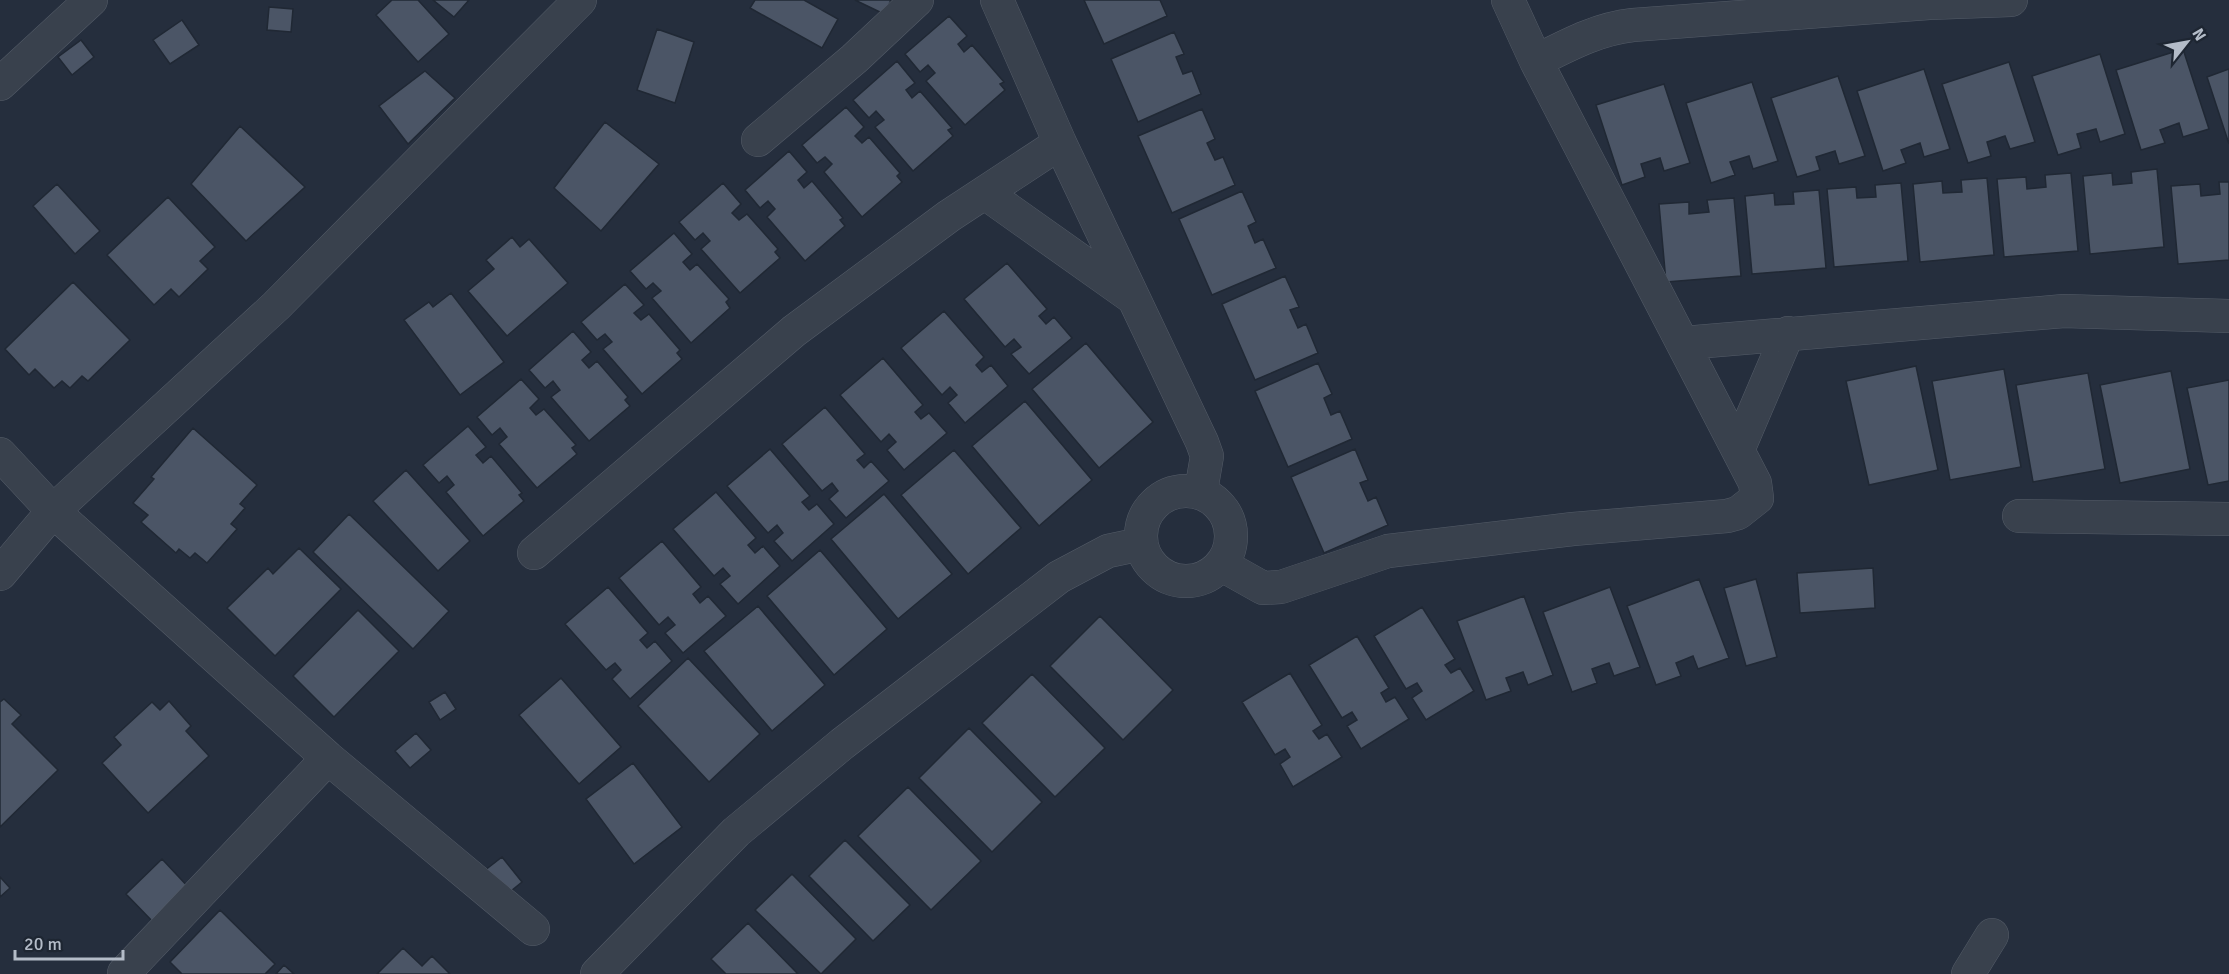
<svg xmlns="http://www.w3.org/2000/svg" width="2229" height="974" font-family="Signika,sans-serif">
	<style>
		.building { fill: #4b5566; stroke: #202834; stroke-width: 1.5 }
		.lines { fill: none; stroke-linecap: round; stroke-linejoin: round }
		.minor-casing { stroke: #545c68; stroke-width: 34 }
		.minor { stroke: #39414d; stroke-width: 33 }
	</style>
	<rect width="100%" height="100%" fill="#252e3d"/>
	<path class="building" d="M392,0H418L449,34L418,62L376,15Z
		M433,0H469L454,17Z
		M755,0H804L838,19L822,48L750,8Z
		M855,0H891L884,14Z
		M1084,0H1160L1167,16L1104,44Z
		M269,7L293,9L291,32L267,30Z
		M949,16L967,36L958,44L964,52L972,45L1004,82L1000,84L1005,90L965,125L926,81L935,73L928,65L920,72L905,54Z
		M182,20L199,45L170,64L153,40Z
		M657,29L694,42L675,103L637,90Z
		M1174,32L1184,54L1176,57L1183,74L1192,71L1201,94L1138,122L1111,59Z
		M81,40L94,57L72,75L58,57Z
		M2183,49L2209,129L2183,137L2179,123L2160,130L2165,143L2141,150L2116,70Z
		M2100,54L2125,134L2100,142L2096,129L2077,134L2081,148L2058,155L2032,76Z
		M897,61L915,83L906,90L912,98L920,91L952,128L948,130L953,136L913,171L875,127L884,120L876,111L869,118L853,100Z
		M2009,62L2035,142L2010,149L2005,136L1987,142L1991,156L1968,163L1942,84Z
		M1924,69L1950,149L1924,157L1920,143L1901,150L1906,163L1883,171L1857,91Z
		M2229,69V144L2207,77Z
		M425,71L455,98L408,144L379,106Z
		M1838,76L1865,156L1839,164L1835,151L1816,157L1820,170L1797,177L1771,98Z
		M1752,82L1778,161L1753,169L1749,156L1730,162L1735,175L1711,183L1686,103Z
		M1664,84L1690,163L1664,171L1660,158L1641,164L1645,177L1622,185L1596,105Z
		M846,107L864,127L855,136L862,143L869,137L900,173L897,176L902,182L862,217L824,172L832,164L825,157L817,163L802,145Z
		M1202,109L1215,139L1207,143L1215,160L1223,157L1235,185L1172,213L1138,136Z
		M605,122L659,164L601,231L554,188Z
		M240,126L305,187L246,241L191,184Z
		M789,151L807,172L798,180L804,188L812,181L843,218L840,220L845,226L805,261L767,217L775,209L768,201L760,208L745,190Z
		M2157,169L2164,247L2090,254L2083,176L2112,173L2113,185L2132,183L2131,172Z
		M2071,173L2078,251L2004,257L1997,179L2026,177L2027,189L2046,187L2045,175Z
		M1987,178L1994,255L1920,262L1913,184L1942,181L1943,193L1962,192L1961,180Z
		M2219,182H2229V260L2178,264L2171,186L2200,184L2201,196L2220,194Z
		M723,183L741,204L732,213L739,220L747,214L778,249L775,252L780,258L740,293L701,249L710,241L703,233L695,240L679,222Z
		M1901,183L1908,261L1834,267L1827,189L1856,187L1857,198L1876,197L1875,185Z
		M57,184L100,231L75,254L33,206Z
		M1819,190L1826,268L1752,274L1745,196L1774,193L1775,205L1794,204L1793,192Z
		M1242,191L1256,222L1248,226L1255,243L1263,239L1276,268L1212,295L1179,219Z
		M168,197L215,247L200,261L208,269L179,297L171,289L154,305L107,255Z
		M1734,198L1741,276L1666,282L1659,204L1689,202V214L1709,212L1707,200Z
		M674,233L692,254L683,262L690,270L697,264L729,299L726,302L730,308L691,343L652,298L661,291L653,283L646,289L630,271Z
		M512,237L520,247L529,239L568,283L507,336L468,291L494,269L486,260Z
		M1007,263L1047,309L1039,316L1046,324L1054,317L1072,338L1029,374L1011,354L1021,347L1014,339L1005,347L964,299Z
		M1285,276L1299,307L1290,310L1298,328L1306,324L1318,353L1255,380L1222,304Z
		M73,282L130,340L88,381L82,376L70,388L62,381L54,388L35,369L29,375L5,349Z
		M625,284L644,305L634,313L641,320L649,314L680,350L677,353L682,359L642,394L603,349L612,342L605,334L597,340L581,322Z
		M451,293L504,362L460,395L404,320L429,302L433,307Z
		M944,311L984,357L976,365L982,372L991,365L1008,386L965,423L948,403L957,395L950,387L942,395L901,348Z
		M573,331L591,352L582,360L589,368L597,361L628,397L625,400L630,406L589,441L551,397L560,390L553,381L545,388L529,370Z
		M1086,343L1153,422L1099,468L1032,389Z
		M883,358L923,405L915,412L921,419L929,413L947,433L904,470L887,450L896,442L889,434L881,442L840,395Z
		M1318,363L1332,394L1324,398L1331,415L1340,411L1352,439L1288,467L1255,391Z
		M1916,366L1938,470L1869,485L1846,381Z
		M2004,369L2021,467L1950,480L1932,381Z
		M2171,371L2190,469L2120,483L2100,385Z
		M2088,373L2105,469L2033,482L2016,385Z
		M521,379L539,399L530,408L536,415L544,409L576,445L572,448L577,454L537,488L499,444L507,437L500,428L492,435L477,417Z
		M2229,380V481L2208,485L2187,388Z
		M1025,401L1092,480L1039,526L972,446Z
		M825,407L865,454L857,460L864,468L871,461L889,481L846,518L829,499L838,491L832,483L822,491L782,444Z
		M468,426L486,447L476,455L483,463L491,456L522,493L519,495L524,501L483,536L446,492L454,485L447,476L439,483L423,465Z
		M193,428L257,485L240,504L245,508L231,524L237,529L207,563L195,553L190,558L179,549L176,553L141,522L148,515L133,503L154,479L151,477Z
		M770,449L810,496L802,502L809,510L817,504L834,524L792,561L774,541L783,533L777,525L768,533L727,486Z
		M1355,449L1368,480L1360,483L1368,501L1376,497L1388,525L1324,553L1291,477Z
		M954,450L1021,528L968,574L901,495Z
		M406,470L470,541L438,571L373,501Z
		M716,492L756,538L748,545L755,553L763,546L780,566L738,604L720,584L730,576L723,568L714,576L673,529Z
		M884,494L952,574L898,619L831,539Z
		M349,514L449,611L413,649L313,552Z
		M662,541L701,587L693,594L700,603L708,596L726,616L683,653L665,633L675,625L668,617L659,625L619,578Z
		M299,548L341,589L275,656L227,608L268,568L273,574Z
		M820,550L887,629L834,675L767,596Z
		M1873,568L1875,608L1800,613L1797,573Z
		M1699,579L1729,658L1698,669L1693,656L1676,663L1681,676L1656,685L1627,606Z
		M1756,579L1777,657L1746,666L1724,588Z
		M608,587L648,633L640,640L647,648L655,641L672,661L630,699L612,679L621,670L615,663L606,670L565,624Z
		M1610,587L1640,667L1614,676L1609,663L1592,669L1597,683L1572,692L1543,612Z
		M1524,596L1553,675L1528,685L1523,672L1506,678L1511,691L1486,700L1457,621Z
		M758,606L825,685L772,731L704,651Z
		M1422,607L1455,659L1445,665L1451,673L1460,668L1474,691L1426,720L1412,698L1422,691L1417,683L1406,689L1374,636Z
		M358,610L399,651L334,717L293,676Z
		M1100,616L1173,690L1123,740L1050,666Z
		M1357,636L1389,688L1381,693L1386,702L1395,697L1409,719L1361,749L1347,726L1357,720L1352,712L1342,718L1309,665Z
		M688,658L760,734L709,782L638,706Z
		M1290,673L1322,725L1313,731L1319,739L1327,734L1342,757L1293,787L1280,764L1290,757L1285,749L1275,755L1242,702Z
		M1032,674L1105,748L1055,797L982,723Z
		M561,678L621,747L579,784L519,715Z
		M445,692L456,709L440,720L429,702Z
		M4,699L21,715L12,724L58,770L0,827V702Z
		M169,701L191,726L186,731L209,756L148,813L102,763L121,745L114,737L152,702L160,710Z
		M969,728L1042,802L992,852L919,778Z
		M416,733L431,750L410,768L395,751Z
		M633,763L682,827L634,864L586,799Z
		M908,787L981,861L931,910L858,836Z
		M845,840L910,905L873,941L809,876Z
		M502,857L522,882L505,896L484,871Z
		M162,859L191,890L156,925L126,894Z
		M792,874L856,939L821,974L755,910Z
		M0,877L10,888L0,897Z
		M220,910L275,964L265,974H182L170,962Z
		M748,923L798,974H726L711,959Z
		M403,948L422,966L432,956L450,974H377Z
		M284,965L294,974H276Z"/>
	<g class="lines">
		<defs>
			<path id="minor" d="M997,0L1060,143L1202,442L1207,456L1201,491
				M1536,61C1568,45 1597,29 1633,25L1929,3L2011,0
				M0,84L91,0
				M758,140L854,59L917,0
				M985,193L1133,298
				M1684,343L2064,311L2229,316
				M1738,450L1788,333
				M0,454L53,511L328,758L533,929
				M1141 536a45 45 0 1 1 90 0a45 45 0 1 1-90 0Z
				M2019,516L2229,519
				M534,553L794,331L949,216L1060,143
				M1222,565L1263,588L1281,587L1388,551L1573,529L1727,516L1738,513L1757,498L1755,483L1536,61L1508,0
				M0,574L53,511L276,306L580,0
				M124,973L328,758
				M597,974L736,832L842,744L1059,577L1108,551L1141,544
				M1968,974L1992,935"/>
		</defs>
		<use href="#minor" class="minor-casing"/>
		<use href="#minor" class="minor"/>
	</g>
	<g transform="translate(2187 42) rotate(59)" stroke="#1e2632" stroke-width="4.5" paint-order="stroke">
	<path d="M0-4.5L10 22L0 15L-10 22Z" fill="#b4bcc8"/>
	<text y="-9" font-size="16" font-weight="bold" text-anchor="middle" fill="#b4bcc8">N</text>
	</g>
	<path d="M15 950v9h108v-9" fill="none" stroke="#b4bcc8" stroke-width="3"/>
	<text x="24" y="950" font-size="18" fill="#b4bcc8" stroke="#1e2632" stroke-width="4.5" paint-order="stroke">20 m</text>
</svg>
